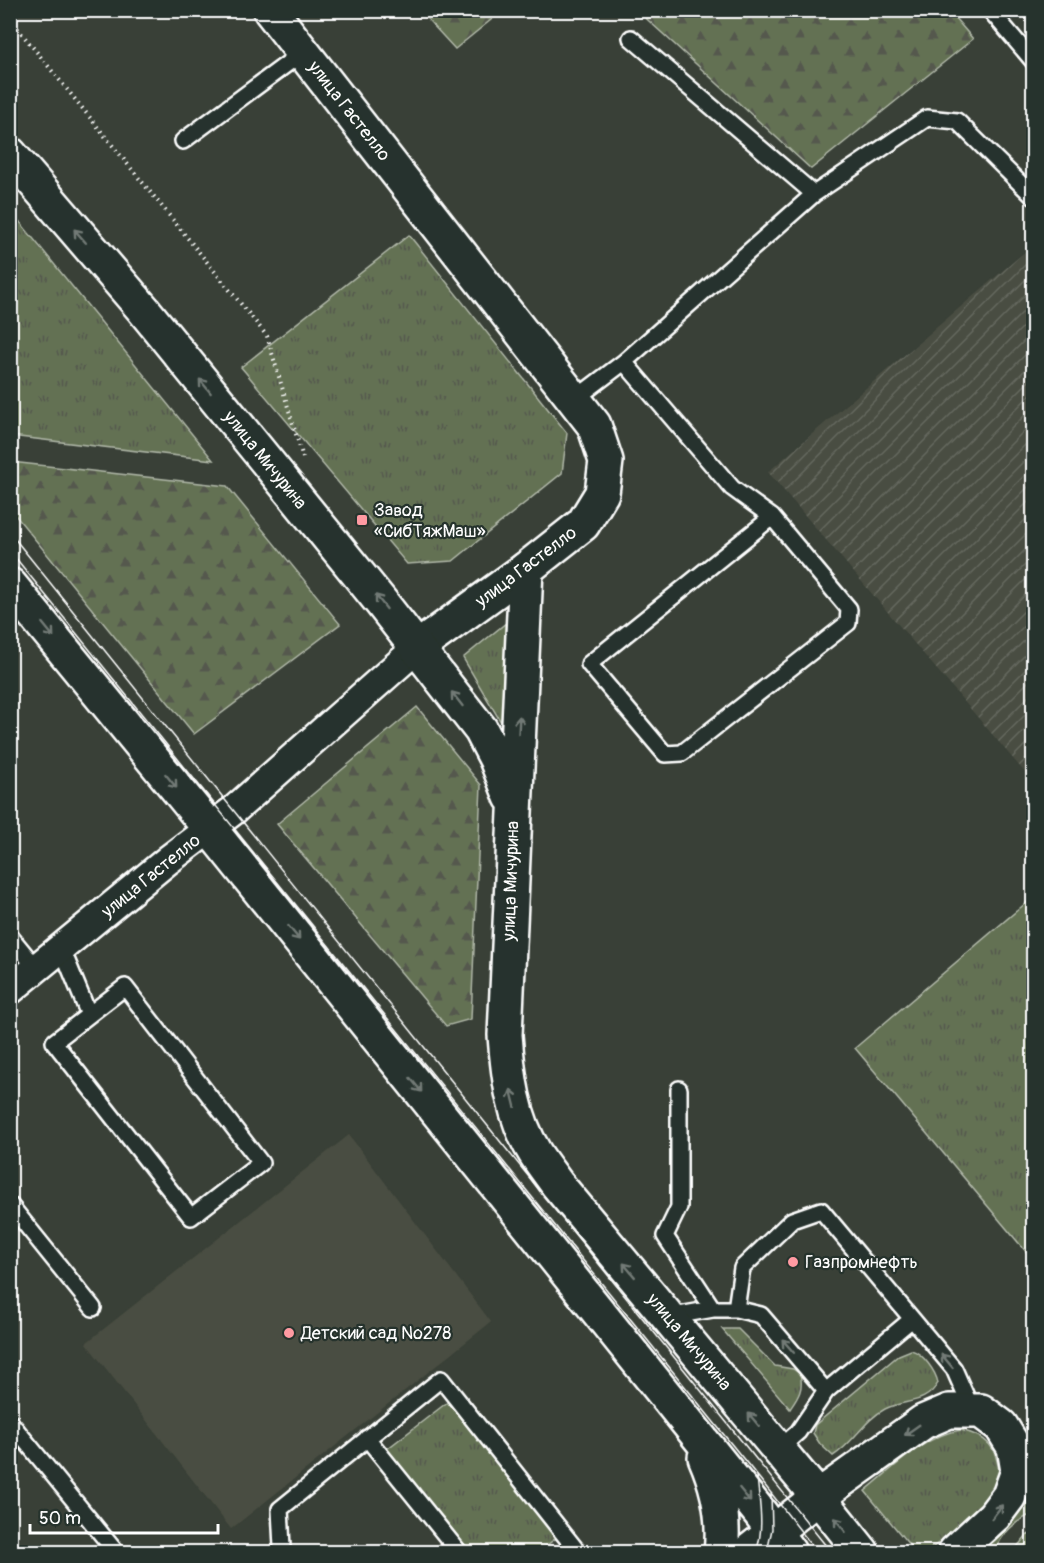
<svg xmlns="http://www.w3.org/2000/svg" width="1044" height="1563" font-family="Pangolin,sans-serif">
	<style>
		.built { fill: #4a4d42 }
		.industrial { fill: url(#industrial-furrows) }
		.grass { fill: url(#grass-tufts); stroke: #b1b8a9; stroke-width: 1.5 }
		.forest { fill: url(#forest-firs); stroke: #b1b8a9; stroke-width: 1.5 }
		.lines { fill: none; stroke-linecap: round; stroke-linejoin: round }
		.lane-casing { stroke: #fff; stroke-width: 20 }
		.street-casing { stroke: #fff; stroke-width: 33 }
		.secondary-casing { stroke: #fff; stroke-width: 38 }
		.primary-casing { stroke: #fff; stroke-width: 38 }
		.path { stroke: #fff; stroke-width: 4; stroke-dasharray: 1.5 4.5; stroke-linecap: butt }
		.lane { stroke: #26332d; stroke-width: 15 }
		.street { stroke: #26332d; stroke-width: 28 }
		.secondary { stroke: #26332d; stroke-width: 33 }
		.primary { stroke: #26332d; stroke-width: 33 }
		.tram { stroke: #fff; stroke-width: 1.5 }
		.oneway { stroke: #727a76 }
		.poi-dot { fill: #ff9aa2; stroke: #26332d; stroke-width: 2 }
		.labels { text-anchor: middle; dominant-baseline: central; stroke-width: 4.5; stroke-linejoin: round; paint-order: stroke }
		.street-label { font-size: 18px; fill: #fff; stroke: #26332d }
		.poi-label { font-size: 18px; fill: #fff; stroke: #26332d; text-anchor: start }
	</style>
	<defs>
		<pattern id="industrial-furrows" width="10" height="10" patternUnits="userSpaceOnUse" patternTransform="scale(1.5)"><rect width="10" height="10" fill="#4a4d42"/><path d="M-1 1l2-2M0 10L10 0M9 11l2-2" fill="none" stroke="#65685e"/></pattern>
		<pattern id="grass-tufts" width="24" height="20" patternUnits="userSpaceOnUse" patternTransform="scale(1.5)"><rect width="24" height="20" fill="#637153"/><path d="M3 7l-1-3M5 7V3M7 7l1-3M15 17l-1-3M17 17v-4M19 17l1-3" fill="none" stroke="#54594e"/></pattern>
		<pattern id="forest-firs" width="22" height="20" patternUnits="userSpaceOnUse" patternTransform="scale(1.5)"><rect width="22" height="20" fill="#637153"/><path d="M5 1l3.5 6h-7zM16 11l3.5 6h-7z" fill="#54594e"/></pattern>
	</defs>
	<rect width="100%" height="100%" fill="#394037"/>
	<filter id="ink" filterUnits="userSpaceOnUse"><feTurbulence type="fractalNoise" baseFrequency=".0167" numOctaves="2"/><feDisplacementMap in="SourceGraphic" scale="12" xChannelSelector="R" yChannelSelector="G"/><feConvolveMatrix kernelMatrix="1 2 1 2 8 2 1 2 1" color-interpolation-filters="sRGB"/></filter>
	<g filter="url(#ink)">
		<path class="built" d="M349,1135L491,1322L231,1529L86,1343Z"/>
		<path class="industrial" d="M1033,245V782L768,472Z"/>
		<path class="grass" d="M10,211H11L213,460L11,436Z
			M409,235L567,433L562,473L453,561L407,564L241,367Z
			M506,623L502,724L463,658Z
			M1033,897V1260L855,1048Z
			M722,1329H738L775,1366L793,1369L800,1374C804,1389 798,1397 790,1409Z
			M911,1350C923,1353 936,1372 938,1383C926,1405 905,1399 885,1409C864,1420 853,1444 833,1456L820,1444L813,1433L815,1425L899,1355Z
			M449,1401L556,1538L538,1552H468L387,1449Z
			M961,1430C979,1435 993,1441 997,1461C999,1467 1000,1477 997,1484C989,1506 945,1537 927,1552H915L865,1491C894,1468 924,1435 961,1430Z
			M1033,1482V1514C1016,1520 1001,1534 995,1552H970L1016,1513Z
			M1033,1532V1552H1013L1026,1536Z"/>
		<path class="forest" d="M420,11H502L455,49Z
			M638,11H949L973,39L811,169Z
			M11,462L227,486L340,624L194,734L11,510Z
			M417,707L481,785L471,1019L446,1026L277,824Z"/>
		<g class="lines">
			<defs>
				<path id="lane" d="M990,10L1034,62
					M631,38L814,194
					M183,141L303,52
					M624,362L732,488L772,517L849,609L848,623L682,753L665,754L589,664L772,517
					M575,399L624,362L814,194L927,118L957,121L1034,197
					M10,936L37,969
					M62,949L89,1015
					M125,987L261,1163L191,1217L54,1042Z
					M679,1089V1207L665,1236L713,1309H736L742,1268L792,1220L821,1210L954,1369L972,1410
					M10,1205L93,1308
					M668,1317L713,1309H736L761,1315L826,1391
					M10,1422L116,1552
					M367,1438L459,1552
					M779,1449L798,1432L826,1391L912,1319
					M282,1547L280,1509L441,1379L578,1552"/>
				<path id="street" d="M10,990L168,860L234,810L417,648"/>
				<path id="secondary" d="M270,10L594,425L606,461L602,493L583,524L526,569L417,648
					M748,1552L818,1497"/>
				<path id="primary" d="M10,154L143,309L381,602L481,730L496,759L511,797
					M526,569L505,1035C508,1076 513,1118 535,1153C542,1164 550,1174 557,1184L818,1497L862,1552
					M10,585L210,829L761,1514L789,1552
					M705,1457C718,1487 725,1520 721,1552
					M818,1497L923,1422L949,1411H981L1001,1426L1014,1447L1018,1471L1009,1496L994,1516L955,1552"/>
			</defs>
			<use href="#lane" class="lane-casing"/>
			<use href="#street" class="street-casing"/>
			<use href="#secondary" class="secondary-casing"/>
			<use href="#primary" class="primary-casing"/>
			<path class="path" d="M10,19L267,336L303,458"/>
			<use href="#lane" class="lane"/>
			<use href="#street" class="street"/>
			<use href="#secondary" class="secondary"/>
			<use href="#primary" class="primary"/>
			<path class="tram" d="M10,533L831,1552
				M10,551L771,1493L817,1552
				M756,1552C765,1528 759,1501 757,1476
				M767,1552L772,1529L771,1494"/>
		</g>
		<defs><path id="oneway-shaft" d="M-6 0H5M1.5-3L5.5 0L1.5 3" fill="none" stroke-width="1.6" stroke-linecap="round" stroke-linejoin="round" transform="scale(1.5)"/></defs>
		<g class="oneway">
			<use href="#oneway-shaft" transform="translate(80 236) rotate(-131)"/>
			<use href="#oneway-shaft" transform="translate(205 386) rotate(-129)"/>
			<use href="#oneway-shaft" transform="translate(381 602) rotate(-128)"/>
			<use href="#oneway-shaft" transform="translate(48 630) rotate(51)"/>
			<use href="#oneway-shaft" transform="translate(457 699) rotate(-128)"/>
			<use href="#oneway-shaft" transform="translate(519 725) rotate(-87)"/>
			<use href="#oneway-shaft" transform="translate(171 781) rotate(51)"/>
			<use href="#oneway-shaft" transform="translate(294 933) rotate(51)"/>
			<use href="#oneway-shaft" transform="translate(416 1085) rotate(51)"/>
			<use href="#oneway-shaft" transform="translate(513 1098) rotate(-104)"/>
			<use href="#oneway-shaft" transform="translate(629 1270) rotate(-130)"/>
			<use href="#oneway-shaft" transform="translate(788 1346) rotate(-131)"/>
			<use href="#oneway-shaft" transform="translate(947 1361) rotate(-130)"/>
			<use href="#oneway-shaft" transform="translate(754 1420) rotate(-130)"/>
			<use href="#oneway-shaft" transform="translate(912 1430) rotate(145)"/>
			<use href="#oneway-shaft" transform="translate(745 1495) rotate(51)"/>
			<use href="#oneway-shaft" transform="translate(997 1512) rotate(-52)"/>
			<use href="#oneway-shaft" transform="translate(840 1525) rotate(-128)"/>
		</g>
	</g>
	<g class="poi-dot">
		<rect x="356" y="514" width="12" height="12" rx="3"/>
		<circle cx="793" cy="1262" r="6"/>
		<circle cx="289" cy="1333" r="6"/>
	</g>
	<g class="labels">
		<g class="street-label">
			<text transform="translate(349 111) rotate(52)">улица Гастелло</text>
			<text transform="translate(265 460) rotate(51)">улица Мичурина</text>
			<text transform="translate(526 567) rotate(-37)">улица Гастелло</text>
			<text transform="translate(151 876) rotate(-39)">улица Гастелло</text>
			<text transform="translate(511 881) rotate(-88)">улица Мичурина</text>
			<text transform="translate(689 1342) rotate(50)">улица Мичурина</text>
		</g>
		<g class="poi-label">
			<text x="374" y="510">Завод<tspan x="374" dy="21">«СибТяжМаш»</tspan></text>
			<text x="805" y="1262">Газпромнефть</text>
			<text x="301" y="1333">Детский сад №278</text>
		</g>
	</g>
	<rect width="1044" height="1563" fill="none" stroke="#26332d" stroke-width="36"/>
	<rect x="18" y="18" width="1008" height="1527" fill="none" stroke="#fff" stroke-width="2" filter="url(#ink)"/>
	<path d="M30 1524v9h188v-9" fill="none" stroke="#ffffff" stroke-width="3"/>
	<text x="39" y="1524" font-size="18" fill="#ffffff" stroke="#26332d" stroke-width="4.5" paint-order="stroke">50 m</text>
</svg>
